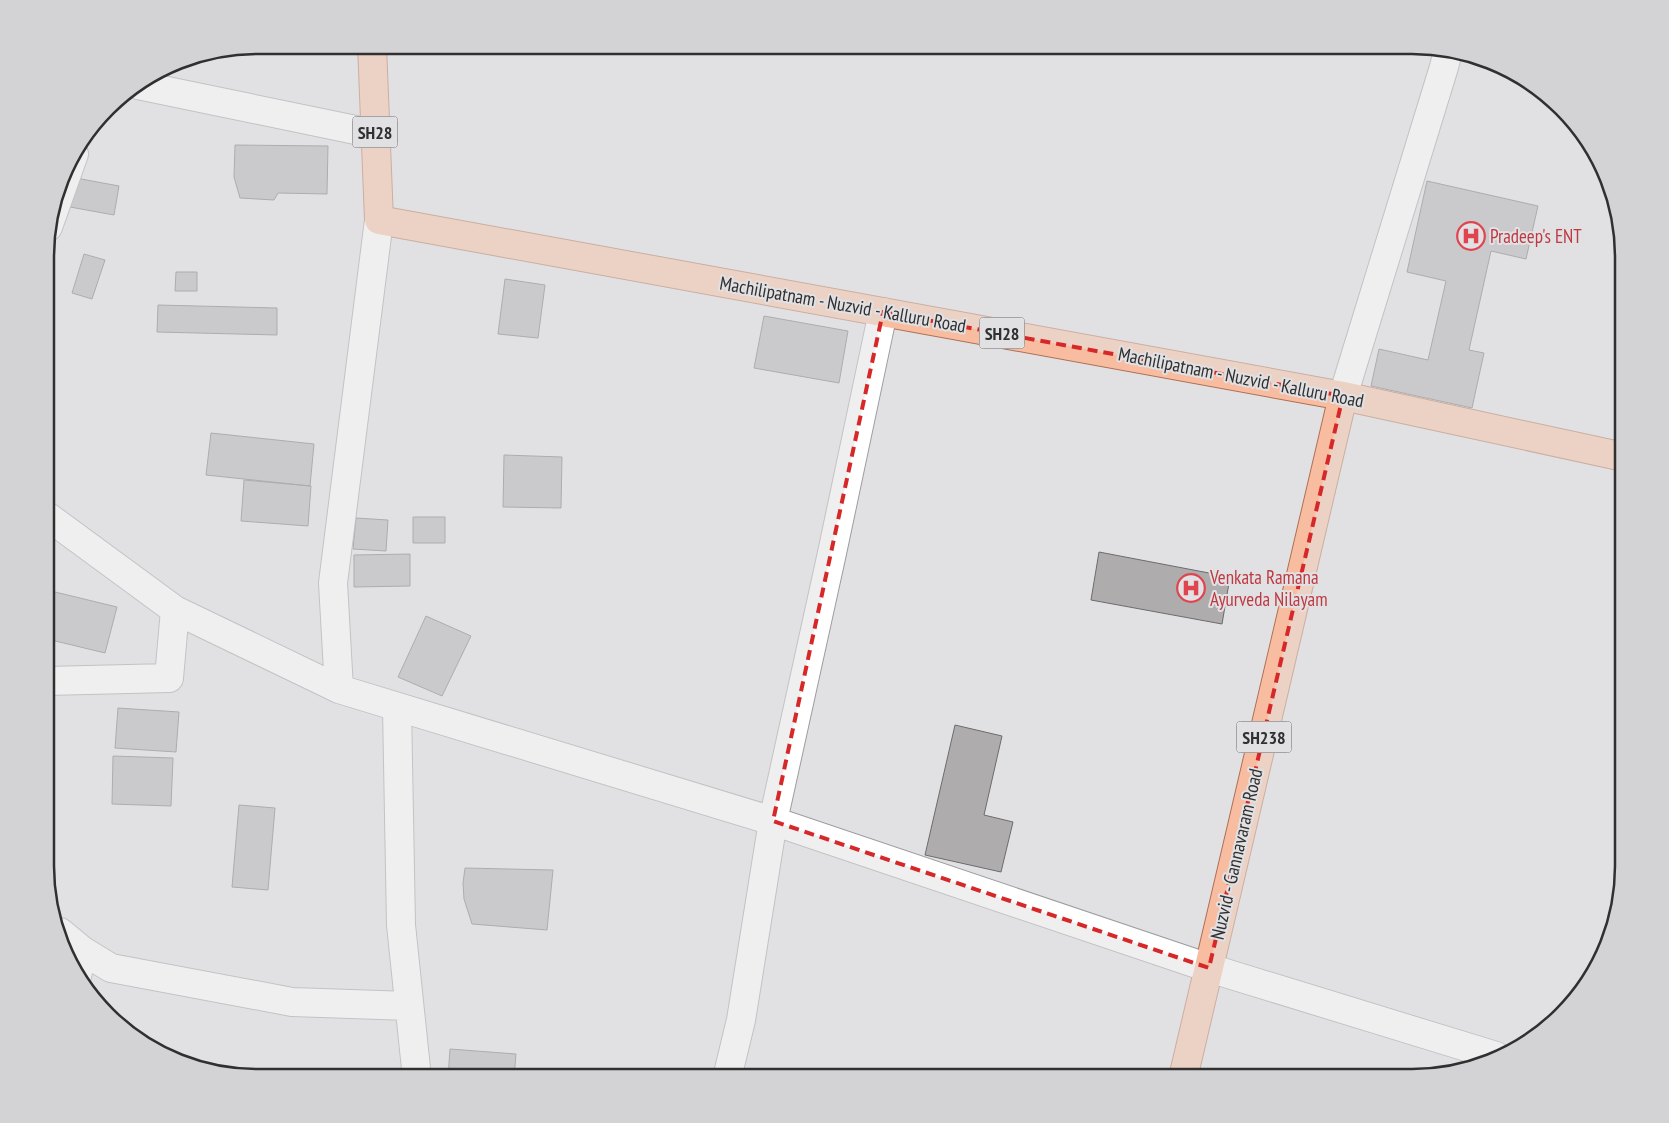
<svg xmlns="http://www.w3.org/2000/svg" width="1669" height="1123" font-family="'PT Sans Narrow',sans-serif">
	<style>
		.building { fill: #aeacad; stroke: #6d6b6c }
		.lines { fill: none; stroke-linecap: round; stroke-linejoin: round }
		.minor-casing { stroke: #9d9da0; stroke-width: 30 }
		.major-casing { stroke: #af6f52; stroke-width: 30 }
		.minor { stroke: #fff; stroke-width: 28 }
		.major { stroke: #f8bda1; stroke-width: 28 }
		.marked { fill: none; stroke: #d62828; stroke-width: 4; stroke-dasharray: 10 6; stroke-linejoin: round }
		.labels { text-anchor: middle; dominant-baseline: central; stroke-width: 4; stroke-linejoin: round; paint-order: stroke }
		.shield { fill: #e1e1e4; stroke: #656567; stroke-width: 1 }
		.shield-label { font-size: 18px; font-weight: bold; fill: #303031 }
		.health-label { font-size: 19px; fill: #be3a42; stroke: #e1e1e4; text-anchor: start }
		.street-label { font-size: 19px; fill: #303031; stroke: #e1e1e4 }
		.rim { fill: none; stroke: #303031; stroke-width: 2.5 }
	</style>
	<rect width="100%" height="100%" fill="#e1e1e4"/>
	<path class="building" d="M235,145L328,146L327,194L278,193L274,200L240,198L234,177Z
		M76,178L119,186L114,215L70,207Z
		M1427,181L1538,206L1526,259L1491,251L1469,350L1484,353L1472,408L1371,386L1379,349L1428,360L1446,281L1407,272Z
		M84,254L105,260L92,299L72,293Z
		M176,272H197V291H175Z
		M505,279L545,285L538,338L498,334Z
		M158,305L277,308V335L157,332Z
		M764,316L848,331L839,383L754,368Z
		M211,433L314,444L310,486L206,475Z
		M504,455L562,457L561,508L503,507Z
		M244,480L311,486L308,526L241,521Z
		M413,517H445V543H413Z
		M356,518L388,520L386,551L353,549Z
		M1099,552L1230,577L1222,624L1091,600Z
		M410,554V586L354,587V555Z
		M51,591L117,607L105,653L47,639V610Z
		M426,616L471,636L442,696L398,677Z
		M118,708L179,712L176,752L115,748Z
		M955,725L1002,736L984,815L1013,822L1001,872L925,855Z
		M113,756L173,758L171,806L112,804Z
		M239,805L275,808L268,890L232,887Z
		M465,868L553,870L547,930L472,924L464,899L463,883Z
		M450,1049L516,1054L514,1078H448Z"/>
	<g class="lines">
		<defs>
			<path id="minor" d="M138,85L375,134
				M379,220L333,583L339,689L773,821L1209,968L1496,1056
				M48,227L74,154
				M1343,396L1444,67L1448,51
				M47,516L175,610L339,689
				M47,681L169,678L175,610
				M397,707L401,925L417,1078
				M60,932L83,951L111,968L292,1002L409,1006
				M77,976L83,951
				M727,1078L741,1020L773,821L832,553L883,312"/>
			<path id="major" d="M372,45L379,220L1343,396L1624,457
				M1183,1078L1343,396"/>
		</defs>
		<use href="#minor" class="minor-casing"/>
		<use href="#major" class="major-casing"/>
		<use href="#minor" class="minor"/>
		<use href="#major" class="major"/>
	</g>
	<path d="M0 0H1669V1123H0ZM883,312L1343,396L1209,968L773,821Z" fill="#e1e1e4" fill-opacity=".55" fill-rule="evenodd"/>
	<path class="marked" d="M883,312L1343,396L1209,968L773,821Z"/>
	<defs>
		<symbol id="hospital-ring" viewBox="-11 -11 22 22"><circle r="9.5" fill="#e1e1e4" stroke="#e0444e" stroke-width="1.5"/><path d="M-5-5h3v3.5h4V-5h3V5h-3V1.5h-4V5h-3Z" fill="#e0444e"/></symbol>
	</defs>
	<g fill-rule="evenodd">
		<use href="#hospital-ring" x="1455" y="220" width="32" height="32"/>
		<use href="#hospital-ring" x="1175" y="572" width="32" height="32"/>
	</g>
	<g class="labels">
		<g class="shield">
			<rect x="352.5" y="116.5" width="45" height="31" rx="4"/>
			<rect x="979.5" y="317.5" width="45" height="31" rx="4"/>
			<rect x="1236.5" y="721.5" width="55" height="31" rx="4"/>
		</g>
		<g class="shield-label">
			<text x="375" y="132">SH28</text>
			<text x="1002" y="333">SH28</text>
			<text x="1264" y="737">SH238</text>
		</g>
		<g class="health-label">
			<text x="1490" y="236">Pradeep's ENT</text>
			<text x="1210" y="577">Venkata Ramana<tspan x="1210" dy="22">Ayurveda Nilayam</tspan></text>
		</g>
		<g class="street-label">
			<text transform="translate(843 304) rotate(10)">Machilipatnam - Nuzvid - Kalluru Road</text>
			<text transform="translate(1241 377) rotate(11)">Machilipatnam - Nuzvid - Kalluru Road</text>
			<text transform="translate(1236 854) rotate(-77)">Nuzvid - Gannavaram Road</text>
		</g>
	</g>
	<path d="M0 0H1669V1123H0ZM257 54H1412A203 203 0 0 1 1615 257V866A203 203 0 0 1 1412 1069H257A203 203 0 0 1 54 866V257A203 203 0 0 1 257 54Z" fill="#d3d3d6" fill-rule="evenodd"/>
	<path class="rim" d="M257 54H1412A203 203 0 0 1 1615 257V866A203 203 0 0 1 1412 1069H257A203 203 0 0 1 54 866V257A203 203 0 0 1 257 54Z"/>
</svg>
